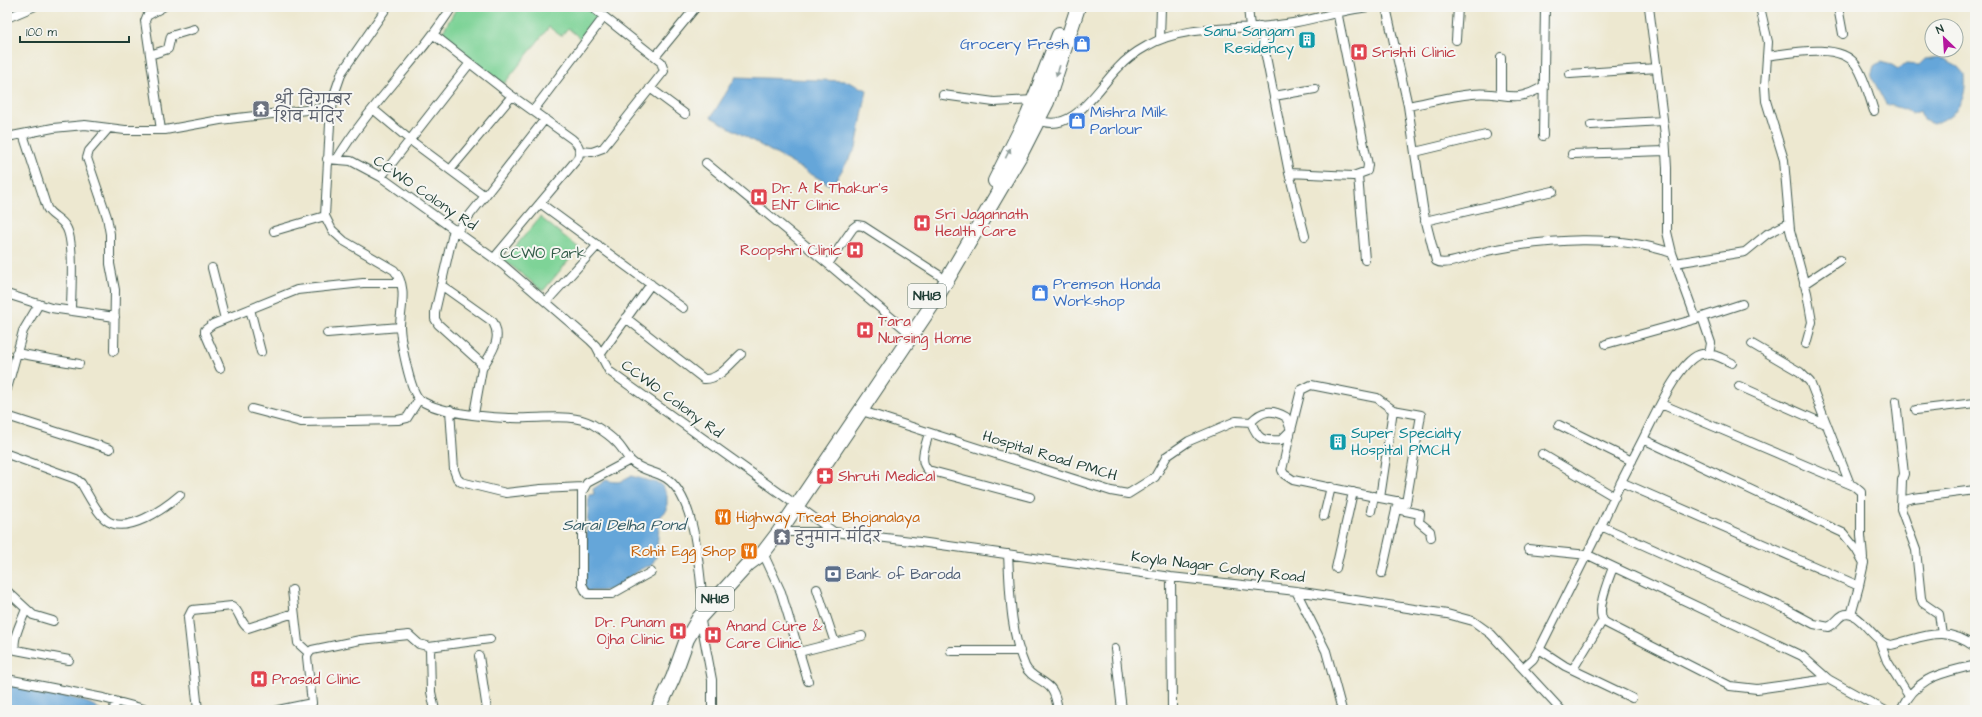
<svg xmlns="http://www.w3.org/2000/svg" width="1982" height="717" font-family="'Architects Daughter','Playpen Sans Deva',sans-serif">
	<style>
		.green { fill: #7ed397; stroke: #4e8866 }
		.water { fill: #65a6d9; stroke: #427286 }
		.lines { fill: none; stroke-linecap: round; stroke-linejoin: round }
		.minor-casing { stroke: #3e574b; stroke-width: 10 }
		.trunk-casing { stroke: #3e574b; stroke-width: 16 }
		.minor { stroke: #fff; stroke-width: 8 }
		.trunk { stroke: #fff; stroke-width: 14 }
		.oneway { fill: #8f9e9a }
		.labels { text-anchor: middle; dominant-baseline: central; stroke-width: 4; stroke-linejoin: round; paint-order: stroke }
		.shield { fill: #f6f6f2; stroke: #60746d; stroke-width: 1 }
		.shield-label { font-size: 14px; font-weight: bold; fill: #1f3d34 }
		.culture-label { font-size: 15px; fill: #0d838f; stroke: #f6f6f2; text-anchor: end }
		.shop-label { font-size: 15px; fill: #366cbe; stroke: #f6f6f2; text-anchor: start }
		.health-label { font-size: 15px; fill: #be3a42; stroke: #f6f6f2; text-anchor: start }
		.worship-label { font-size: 15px; fill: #5b616d; stroke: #f6f6f2; text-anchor: start }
		.street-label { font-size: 15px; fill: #1f3d34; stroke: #f6f6f2 }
		.park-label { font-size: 15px; fill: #325b48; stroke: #f6f6f2 }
		.food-label { font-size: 15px; fill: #c56008; stroke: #f6f6f2; text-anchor: start }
		.service-label { font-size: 15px; fill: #4e5e75; stroke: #f6f6f2; text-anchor: start }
		.water-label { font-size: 16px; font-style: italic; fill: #345c66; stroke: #f6f6f2 }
	</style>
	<rect width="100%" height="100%" fill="#f6f6f2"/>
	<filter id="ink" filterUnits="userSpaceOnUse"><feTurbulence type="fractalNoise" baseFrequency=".025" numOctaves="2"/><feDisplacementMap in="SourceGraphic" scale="8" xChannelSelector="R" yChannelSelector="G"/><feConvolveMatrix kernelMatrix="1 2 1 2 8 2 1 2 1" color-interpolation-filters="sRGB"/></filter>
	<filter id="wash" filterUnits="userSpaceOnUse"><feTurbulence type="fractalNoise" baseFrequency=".012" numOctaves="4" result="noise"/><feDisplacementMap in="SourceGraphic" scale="16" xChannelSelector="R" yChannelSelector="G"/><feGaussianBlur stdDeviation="0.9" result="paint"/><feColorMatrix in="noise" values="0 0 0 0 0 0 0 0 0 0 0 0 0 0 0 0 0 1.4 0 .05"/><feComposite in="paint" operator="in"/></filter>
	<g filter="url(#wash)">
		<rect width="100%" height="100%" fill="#ede8d0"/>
		<path class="green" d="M457,7H588L601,17L583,41L568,28L561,36L549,27L504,84L441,35Z
			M540,217L579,248L543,291L504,260Z"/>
		<path class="water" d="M1939,57L1958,67L1965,75C1967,100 1957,116 1933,124L1923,120L1920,111L1912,114L1906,110L1886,104L1871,76L1874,66L1880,62L1892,65L1898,69L1906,64L1919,65L1925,59Z
			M736,77L846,81L867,90L856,148L832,186L711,117Z
			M631,476L661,484L667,495V510L660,517L656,557L651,566C636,567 631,581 619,586C609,592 598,591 587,591L584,584L589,495L594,494L593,489L606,480C616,483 622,483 631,476Z
			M19,686L36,690L37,693L46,696L50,693C64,697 90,700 100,710H7V687Z"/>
	</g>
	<g filter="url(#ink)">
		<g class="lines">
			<defs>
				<path id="minor" d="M387,7L342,72L334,95L330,124L325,216L332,230L344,241L394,270C408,286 401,306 400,325C400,339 410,392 420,400C442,415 502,419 529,418C550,418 573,414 592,424C600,429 610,435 616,442C622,447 625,455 631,461C641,471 655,471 666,478C698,499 699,576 704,611
					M1248,7L1250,27
					M1386,7L1408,106L1424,214L1436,261C1447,268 1478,252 1492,250C1548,239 1617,234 1672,253
					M1649,7L1665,135L1667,168V232L1672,253L1696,319
					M1760,7L1768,42L1765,86L1766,101L1784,160L1790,230L1807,293L1812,322L1806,344
					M1838,7L1843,34
					M7,18L33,7
					M1260,26L1289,173L1305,236
					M434,35L508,93L572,139C579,145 581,149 578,158L494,258
					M1160,38L1161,7
					M1456,40L1458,7
					M150,55L168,49L171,36L194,29
					M1767,56C1790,53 1840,42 1856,65C1865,78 1869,96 1874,111
					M655,57L696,7
					M1570,74L1657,68
					M650,88L685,114
					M943,95L994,102L1034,100
					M1501,95V57
					M1274,96L1315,89
					M1408,106C1429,102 1451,96 1472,94C1504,90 1512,106 1544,86
					M373,109L410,140L485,196L545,119
					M533,111L604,17
					M1036,119C1072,137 1097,89 1118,68C1126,59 1136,52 1147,46C1186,23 1242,31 1286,24C1314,20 1340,10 1369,7
					M1591,125L1663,121
					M108,129L89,151L87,158L107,217L110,234V264L115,290L114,351
					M161,130L145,21L147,16L163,7
					M23,134L47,208C51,216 61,218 66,227C75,241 71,292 71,311
					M1543,136L1545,7
					M7,137L53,128L85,125L125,130H165L220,120L332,107
					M580,151L592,152L603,148L664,71L661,62L592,7
					M1415,152L1486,135
					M1572,154L1666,151
					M327,159L351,161L381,177L503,265L590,340L596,346L609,371L834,532
					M337,159C370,104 418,61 452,7
					M706,163L828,264L906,330
					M450,170L512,96
					M1289,173L1353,176L1367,171L1368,165L1337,11
					M1358,175L1365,260
					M381,177L470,63
					M540,203L683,308
					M1425,221L1553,191
					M454,229L435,312V319L438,324L480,362L482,369L474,414
					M274,231L325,216
					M457,231L485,196
					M1675,263L1745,252L1767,234L1789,223
					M828,264L853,228L857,225L863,226L939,275
					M212,268L225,319
					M1804,284L1840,260
					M441,285L493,322C503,340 491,352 482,369
					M7,294L51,308L115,317
					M546,302L598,245
					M250,309L261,352
					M1702,317L1711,343L1709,355
					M626,318L704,379C719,380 731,363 741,354
					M327,333L400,327
					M1606,344L1696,319L1742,304
					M1752,344L1800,372L1810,382L1850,484
					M16,353L79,364
					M600,355L651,284
					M220,368L205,333V330L213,324L297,290L363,283H401
					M1739,386L1827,425
					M7,389L23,331L39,304
					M1896,401L1904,474L1902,480L1901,506
					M1661,404L1854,486L1861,492V535L1863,558
					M252,409L301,422L398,420L407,418L419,399
					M450,410L454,470L457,478L461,482L506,493L541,489L583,487
					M1916,410L1975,403
					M862,411L1111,491L1128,494L1155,477L1167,456L1189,441L1236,421L1251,422C1258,440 1262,441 1281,440L1291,430L1301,390L1311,385L1377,398L1393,410L1380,498L1293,480L1284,474L1282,470L1291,430L1286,417C1272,409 1262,410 1251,422
					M7,416L110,449
					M1559,425L1632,461
					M929,433C926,445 918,461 928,470L1030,497
					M1643,439C1653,420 1680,357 1702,354C1712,352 1723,359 1732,363
					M7,454L76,479L81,483C88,494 95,510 105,519C125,537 165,508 180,495
					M1542,454L1615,497
					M630,460L587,483L582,492V584L587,594H612L651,572
					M1380,498L1406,503L1421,415L1393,410
					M1396,509L1420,514L1419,522L1430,531L1431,537
					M1371,511L1374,496
					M1324,516L1331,487
					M1601,526L1621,482
					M779,532H834L920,542L1171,577L1296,591L1447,614L1473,621L1491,634L1561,710
					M1528,549L1588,555L1802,656L1828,679L1884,710
					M763,553L781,592L808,681
					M1008,554C1010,591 1010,632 1025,666C1030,678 1046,680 1052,690C1056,696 1057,703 1058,710
					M1613,567C1609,579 1596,608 1603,620C1604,622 1608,624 1610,625L1730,686L1757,689L1828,679
					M1336,568L1353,492
					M1382,573L1398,501
					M1171,577L1172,710
					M817,589L835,643
					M292,590L298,643L309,653
					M7,591L33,615L53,621
					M1296,591L1326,651L1342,710
					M26,609C23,619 10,641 16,650L69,660
					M1851,615L1859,586L1621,482L1643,439L1843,533L1856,549L1864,563L1859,586
					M700,616L712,680V710
					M1942,634L1939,614L1923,603L1921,598L1916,550L1901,509L1902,503L1905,500L1913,498L1975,490
					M1880,642L1887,661L1909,696
					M429,647L490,639
					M1115,649L1122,710
					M1539,649L1565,666L1632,698
					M951,651H1020
					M799,652L862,636
					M479,656L487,710
					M1523,668L1533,659L1541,646L1601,526L1786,609L1814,624L1829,627C1835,624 1837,618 1843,615C1860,608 1873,644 1891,645C1925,637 1943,624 1975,647
					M1573,669L1603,620
					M7,679L103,698L148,710
					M114,710L115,701
					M198,710L188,618L192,610L232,606C240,611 240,623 248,628L294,613
					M278,710L312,703L307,657L309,653L312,650L360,640L409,635L419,644L427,646L430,649L431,692L435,710
					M1901,710C1918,675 1941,674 1975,665"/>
				<path id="trunk" d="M995,181L1028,115L1059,35
					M658,710L673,678L687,639L699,618L748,564L763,553L779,532L934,302L1019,157L1047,102L1078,7"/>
			</defs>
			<use href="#minor" class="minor-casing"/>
			<use href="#trunk" class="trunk-casing"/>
			<use href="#minor" class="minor"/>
			<use href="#trunk" class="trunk"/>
		</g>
		<defs><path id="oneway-solid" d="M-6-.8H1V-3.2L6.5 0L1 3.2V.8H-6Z"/></defs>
		<g class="oneway">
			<use href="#oneway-solid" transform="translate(1058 71) rotate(108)"/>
			<use href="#oneway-solid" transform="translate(1008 153) rotate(-64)"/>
		</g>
	</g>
	<defs>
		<symbol id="building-square" viewBox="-11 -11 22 22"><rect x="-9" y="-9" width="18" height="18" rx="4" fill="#0f9aa8" stroke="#f6f6f2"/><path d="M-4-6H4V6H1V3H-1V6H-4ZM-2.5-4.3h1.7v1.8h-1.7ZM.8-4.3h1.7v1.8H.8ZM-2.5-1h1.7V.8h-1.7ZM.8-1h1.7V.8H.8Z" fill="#fff"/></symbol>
		<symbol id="shop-square" viewBox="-11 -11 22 22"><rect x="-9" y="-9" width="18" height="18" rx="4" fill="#3f7fe0" stroke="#f6f6f2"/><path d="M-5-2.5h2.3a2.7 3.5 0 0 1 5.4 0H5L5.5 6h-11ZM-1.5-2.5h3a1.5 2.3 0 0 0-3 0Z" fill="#fff"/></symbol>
		<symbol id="hospital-square" viewBox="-11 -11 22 22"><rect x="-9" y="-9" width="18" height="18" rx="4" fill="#e0444e" stroke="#f6f6f2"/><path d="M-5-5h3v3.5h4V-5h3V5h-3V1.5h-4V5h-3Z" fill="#fff"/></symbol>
		<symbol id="temple-square" viewBox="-11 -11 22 22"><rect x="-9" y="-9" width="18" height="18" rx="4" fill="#6b7280" stroke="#f6f6f2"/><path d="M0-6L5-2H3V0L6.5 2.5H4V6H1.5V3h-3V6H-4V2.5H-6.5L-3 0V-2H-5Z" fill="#fff"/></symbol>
		<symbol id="pharmacy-square" viewBox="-11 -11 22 22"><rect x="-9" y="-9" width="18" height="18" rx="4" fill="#e0444e" stroke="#f6f6f2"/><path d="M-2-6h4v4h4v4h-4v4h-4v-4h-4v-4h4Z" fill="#fff"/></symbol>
		<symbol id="restaurant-square" viewBox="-11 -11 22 22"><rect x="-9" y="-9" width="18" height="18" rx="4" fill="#e8710a" stroke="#f6f6f2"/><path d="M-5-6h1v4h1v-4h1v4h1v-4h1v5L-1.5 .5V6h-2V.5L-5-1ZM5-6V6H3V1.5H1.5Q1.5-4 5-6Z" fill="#fff"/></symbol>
		<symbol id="bank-square" viewBox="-11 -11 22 22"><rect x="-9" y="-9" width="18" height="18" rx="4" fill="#5c6f8a" stroke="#f6f6f2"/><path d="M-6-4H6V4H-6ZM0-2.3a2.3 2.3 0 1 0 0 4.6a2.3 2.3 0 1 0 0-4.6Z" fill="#fff"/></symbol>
	</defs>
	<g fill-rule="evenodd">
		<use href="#building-square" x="1297" y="30" width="20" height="20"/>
		<use href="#shop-square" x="1072" y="34" width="20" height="20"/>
		<use href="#hospital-square" x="1349" y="42" width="20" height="20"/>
		<use href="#temple-square" x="251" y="99" width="20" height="20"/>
		<use href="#shop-square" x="1067" y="111" width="20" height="20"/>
		<use href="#hospital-square" x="749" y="187" width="20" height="20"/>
		<use href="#hospital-square" x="912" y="213" width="20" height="20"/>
		<use href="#hospital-square" x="845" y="240" width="20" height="20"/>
		<use href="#shop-square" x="1030" y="283" width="20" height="20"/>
		<use href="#hospital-square" x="855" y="320" width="20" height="20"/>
		<use href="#building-square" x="1328" y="432" width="20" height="20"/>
		<use href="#pharmacy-square" x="815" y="466" width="20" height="20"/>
		<use href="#restaurant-square" x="713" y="507" width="20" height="20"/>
		<use href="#temple-square" x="772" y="527" width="20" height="20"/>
		<use href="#restaurant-square" x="739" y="541" width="20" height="20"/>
		<use href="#bank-square" x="823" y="564" width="20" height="20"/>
		<use href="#hospital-square" x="668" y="621" width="20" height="20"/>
		<use href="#hospital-square" x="703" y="625" width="20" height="20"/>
		<use href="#hospital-square" x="249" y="669" width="20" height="20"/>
	</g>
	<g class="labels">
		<g class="shield">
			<rect x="908" y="284" width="38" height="24" rx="3"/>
			<rect x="696" y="587" width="38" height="24" rx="3"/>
		</g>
		<g class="shield-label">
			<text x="927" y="296">NH18</text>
			<text x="715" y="599">NH18</text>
		</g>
		<g class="culture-label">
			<text x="1294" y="31">Sanu Sangam<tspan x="1294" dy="17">Residency</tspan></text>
			<text x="1351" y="433" text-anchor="start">Super Specialty<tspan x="1351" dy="17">Hospital PMCH</tspan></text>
		</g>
		<g class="shop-label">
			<text x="1069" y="44" text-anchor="end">Grocery Fresh</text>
			<text x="1090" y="112">Mishra Milk<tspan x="1090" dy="17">Parlour</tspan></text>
			<text x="1053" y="284">Premson Honda<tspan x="1053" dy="17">Workshop</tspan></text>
		</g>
		<g class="health-label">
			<text x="1372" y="52">Srishti Clinic</text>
			<text x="772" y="188">Dr. A K Thakur's<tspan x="772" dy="17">ENT Clinic</tspan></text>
			<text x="935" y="214">Sri Jagannath<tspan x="935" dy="17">Health Care</tspan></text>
			<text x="842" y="250" text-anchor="end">Roopshri Clinic</text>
			<text x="878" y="321">Tara<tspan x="878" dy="17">Nursing Home</tspan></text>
			<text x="838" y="476">Shruti Medical</text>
			<text x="665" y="622" text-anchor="end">Dr. Punam<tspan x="665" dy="17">Ojha Clinic</tspan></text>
			<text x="726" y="626">Anand Cure &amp;<tspan x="726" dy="17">Care Clinic</tspan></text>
			<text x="272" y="679">Prasad Clinic</text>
		</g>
		<g class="worship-label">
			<text x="274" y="100">श्री दिगम्बर<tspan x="274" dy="17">शिव मंदिर</tspan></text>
			<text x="795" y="537">हनुमान मंदिर</text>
		</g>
		<g class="street-label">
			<text transform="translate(425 193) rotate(34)">CCWO Colony Rd</text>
			<text transform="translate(672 399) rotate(36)">CCWO Colony Rd</text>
			<text transform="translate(1050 456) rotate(17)">Hospital Road PMCH</text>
			<text transform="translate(1218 567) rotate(7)">Koyla Nagar Colony Road</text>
		</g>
		<g class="park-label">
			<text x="543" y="253">CCWO Park</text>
		</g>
		<g class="food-label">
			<text x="736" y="517">Highway Treat Bhojanalaya</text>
			<text x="736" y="551" text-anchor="end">Rohit Egg Shop</text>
		</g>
		<g class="service-label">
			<text x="846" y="574">Bank of Baroda</text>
		</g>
		<g class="water-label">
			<text x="624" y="525">Sarai Delha Pond</text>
		</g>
	</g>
	<rect width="1982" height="717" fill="none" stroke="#f6f6f2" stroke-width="24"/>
	<g transform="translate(1944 38) rotate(335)"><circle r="19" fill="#f6f6f2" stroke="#a0aca6"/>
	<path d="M0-3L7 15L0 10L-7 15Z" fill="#b5179e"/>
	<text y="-6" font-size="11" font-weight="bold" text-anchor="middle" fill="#1f3d34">N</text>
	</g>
	<path d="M20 36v6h109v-6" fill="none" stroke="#1f3d34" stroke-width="2"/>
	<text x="26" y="36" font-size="12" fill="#1f3d34" stroke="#f6f6f2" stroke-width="3" paint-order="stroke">100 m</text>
</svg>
